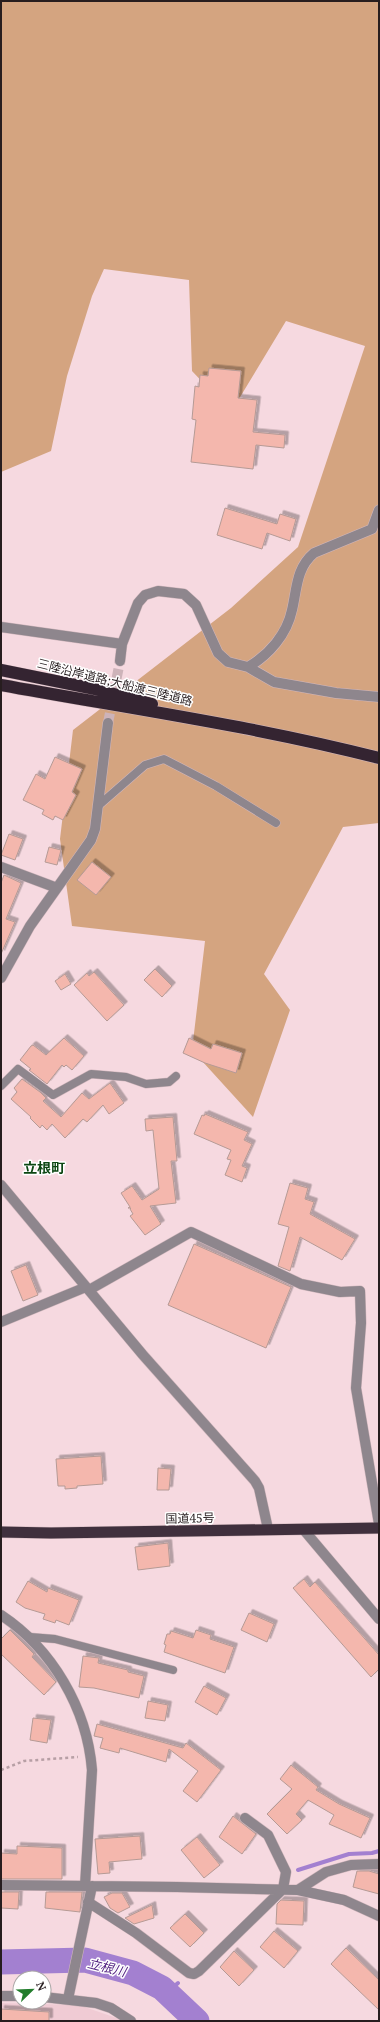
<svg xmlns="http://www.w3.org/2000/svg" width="380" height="2022" font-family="'Noto Serif','Noto Sans JP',serif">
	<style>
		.built { fill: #f0cbd4 }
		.green { fill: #d4a480 }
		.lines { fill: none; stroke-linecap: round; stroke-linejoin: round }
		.stream { stroke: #a380d0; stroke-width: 4 }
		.river { stroke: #a380d0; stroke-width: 25 }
		.building { fill: #f4b7ad; stroke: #b59a95; filter: url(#shadow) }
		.minor-tunnel { stroke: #cdb3b9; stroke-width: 10; stroke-dasharray: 10 5; stroke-linecap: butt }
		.service-casing { stroke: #d1b7bd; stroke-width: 9 }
		.minor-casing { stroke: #d1b7bd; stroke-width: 11 }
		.trunk-casing { stroke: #d1b7bd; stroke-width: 12 }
		.motorway-casing { stroke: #d1b7bd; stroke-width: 13 }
		.path { stroke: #b79fa5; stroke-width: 2.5; stroke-dasharray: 3 3; stroke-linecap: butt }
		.service { stroke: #8e868d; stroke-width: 8 }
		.minor { stroke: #8e868d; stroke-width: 10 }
		.trunk { stroke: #40303d; stroke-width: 11 }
		.motorway { stroke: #342431; stroke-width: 12 }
		.labels { text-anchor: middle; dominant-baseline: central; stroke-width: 3; stroke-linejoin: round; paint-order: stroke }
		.street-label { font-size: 12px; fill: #271d1f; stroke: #fff }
		.water-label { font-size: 13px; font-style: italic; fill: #542483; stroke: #fff }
		.quarter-label { font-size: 14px; font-weight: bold; fill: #0b4612; stroke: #fff }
	</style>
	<defs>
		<filter id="shadow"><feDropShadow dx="3.5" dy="-3.5" stdDeviation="0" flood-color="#0004"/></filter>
	</defs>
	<rect width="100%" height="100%" fill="#f6d9e0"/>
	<path class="built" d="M1,2003L79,2005L125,2021H1Z"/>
	<path class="green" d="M1,1H379V823L343,827L264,974L290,1010L253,1117L192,1050L205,941L72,926L60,839L73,730L231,608L298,547L365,346L286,321L231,412L192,371L189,280L104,269L92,296L67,376L51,451L1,472Z"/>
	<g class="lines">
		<path class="stream" d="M298,1870L349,1854L372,1853L379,1851
			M168,1992L178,1983"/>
		<path class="river" d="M1,1962L85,1960L133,1973L162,1988L197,2021"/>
	</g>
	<path class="building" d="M209,368L241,371L238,398L257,400L253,432L285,435L284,448L256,445L253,469L191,462L196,420L192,419L195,386L199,387L200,375L208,376Z
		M225,508L277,524L280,514L296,519L290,541L267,533L262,549L217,535Z
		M55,757L82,769L72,792L76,795L63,820L55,816L53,820L42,814L44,810L23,800L36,774L45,779Z
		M9,834L23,839L15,860L1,855Z
		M49,847L61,850L57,865L45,862Z
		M92,862L111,877L96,895L77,880Z
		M4,875L21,883L6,919L15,922L1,954V883Z
		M155,969L172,986L162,997L144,980Z
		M94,972L124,1005L107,1021L74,985L87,973L89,976Z
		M65,974L71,984L61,990L55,981Z
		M64,1038L84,1056L72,1070L66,1065L64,1067L62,1065L47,1084L29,1070L31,1069L20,1060L31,1046L33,1045L46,1055Z
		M189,1038L211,1049L213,1044L242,1053L236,1073L205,1063L183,1053Z
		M22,1079L40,1092L46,1098L43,1101L61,1117L82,1093L89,1099L110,1083L124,1103L109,1114L103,1105L87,1122L83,1119L65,1138L52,1124L47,1130L42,1125L40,1128L30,1118L31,1117L11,1099L17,1092L14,1088Z
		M205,1114L248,1132L244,1140L252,1144L242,1166L247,1168L242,1182L225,1175L231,1160L227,1159L231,1150L194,1134L202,1115L204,1116Z
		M173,1117L177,1161H171L176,1203L150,1206L161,1224L145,1235L130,1216L133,1214L130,1209L131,1208H128L130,1207L121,1193L132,1186L142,1200L159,1189L153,1130L146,1131L145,1119Z
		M290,1183L308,1188L305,1199L314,1202L310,1214L355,1239L342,1260L300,1237L290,1271L278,1266L289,1227L278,1224Z
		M194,1244L291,1287L266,1348L168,1305Z
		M26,1265L38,1295L23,1301L11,1271Z
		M101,1456L103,1484L77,1486V1488L65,1489V1486H58L56,1459Z
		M158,1468L171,1469L169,1490H157Z
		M168,1543L170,1566L138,1570L135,1547Z
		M304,1579L310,1587L315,1582L379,1655V1669L371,1677L293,1588Z
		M28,1581L47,1592L48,1588L79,1600L69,1625L56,1620L55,1623L43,1619L45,1614L25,1608L16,1602Z
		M249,1613L274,1624L267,1642L241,1630Z
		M10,1630L34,1654L32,1657L56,1682L44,1695L1,1654V1639Z
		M196,1630L211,1635L210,1639L234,1647L225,1673L164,1652L166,1645L164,1644L167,1634H170L171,1631L193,1638Z
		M83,1656L99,1658L98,1663L128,1670V1672L144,1676L139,1698L94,1688L79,1687Z
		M204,1686L226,1698L217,1715L195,1702Z
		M148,1701L168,1705L165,1721L145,1718Z
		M33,1718L51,1720L47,1743L30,1740Z
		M97,1724L183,1748L186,1743L221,1770L197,1802L183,1791L198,1771L169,1749L166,1762L120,1748L119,1753L100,1748L103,1738L94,1736Z
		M291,1765L318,1787L316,1790L339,1804L370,1818L361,1838L329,1824L334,1815L308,1800L296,1814L302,1820L287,1834L267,1814L292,1789L280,1779Z
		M233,1816L256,1834L242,1854L219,1837Z
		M140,1836L142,1859L109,1862L110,1873L98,1874L95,1839Z
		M197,1837L220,1865L204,1878L181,1850Z
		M17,1846L62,1848V1879H1V1853L17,1854Z
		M357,1871H369L379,1874V1894L353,1887Z
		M1,1892H19L18,1909L1,1908Z
		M46,1892H82L80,1912L45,1908Z
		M112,1893H122L130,1907L118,1913L110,1908L104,1897Z
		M281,1900L304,1901L303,1925L276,1924L277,1904Z
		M152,1905L154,1918L134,1924L125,1918Z
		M185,1914L204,1933L190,1947L170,1928Z
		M274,1931L298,1951L284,1968L260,1947Z
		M346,1948L379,1980V2010L331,1964Z
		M234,1951L254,1970L239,1986L220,1967Z
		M1,2009L49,2012V2021H1Z"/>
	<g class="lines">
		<path class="minor-tunnel" d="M108,723L120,661"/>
		<defs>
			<path id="service" d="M98,806L145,765L164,759L216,786L276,823
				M1,1086L18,1069L53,1095L91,1074L126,1077L146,1084L169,1082L176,1076
				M30,1637L55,1639L173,1670"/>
			<path id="minor" d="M1,627L122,644
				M120,661L122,644L138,603L145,595L158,591L184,594L196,605L218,653L228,662L248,667L274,682L336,693L379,697
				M248,667C269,655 287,634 292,610C297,589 296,568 314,553L372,529L379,510
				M1,867L57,888
				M1,978L30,926L91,840L95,829L108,723
				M1,1185L143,1355L255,1481L259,1488L268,1529
				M89,1290L191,1232L301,1284L340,1292L360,1291L361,1323L356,1388L379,1524
				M1,1322L86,1287
				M303,1529L379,1619
				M1,1615C52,1649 87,1708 92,1770L85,1886
				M1,1885L177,1887L298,1890L344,1900L379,1916
				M298,1890L326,1872L351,1865L379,1864
				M88,1902L136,1933L189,1973L194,1974L199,1971L283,1889L286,1872L268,1835L245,1818
				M1,1996H20
				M44,1997L96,2003L111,2008L131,2021
				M68,1999L92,1886"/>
			<path id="trunk" d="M1,1532L51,1533L379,1528"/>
			<path id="motorway" d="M1,670L95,689L152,704
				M1,685C127,708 254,726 379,758"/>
		</defs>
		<use href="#service" class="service-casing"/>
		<use href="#minor" class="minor-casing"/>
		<use href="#trunk" class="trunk-casing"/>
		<use href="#motorway" class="motorway-casing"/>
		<path class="path" d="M1,1770L24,1761L78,1757"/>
		<use href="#service" class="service"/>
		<use href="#minor" class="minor"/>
		<use href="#trunk" class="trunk"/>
		<use href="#motorway" class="motorway"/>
	</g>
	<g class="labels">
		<g class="street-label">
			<text transform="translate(115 682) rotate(14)">三陸沿岸道路;大船渡三陸道路</text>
			<text transform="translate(190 1518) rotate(-1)">国道45号</text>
		</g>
		<g class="water-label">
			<text transform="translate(107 1967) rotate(14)">立根川</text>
		</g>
		<g class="quarter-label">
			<text x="44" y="1167">立根町</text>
		</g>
	</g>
	<rect width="380" height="2022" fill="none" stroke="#271d1f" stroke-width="4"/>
	<g transform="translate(32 1990) rotate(67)"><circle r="19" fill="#ffffff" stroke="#a9a5a5"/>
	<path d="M0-3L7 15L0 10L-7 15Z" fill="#227d2c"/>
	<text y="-6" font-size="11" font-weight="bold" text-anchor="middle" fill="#271d1f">N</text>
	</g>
</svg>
